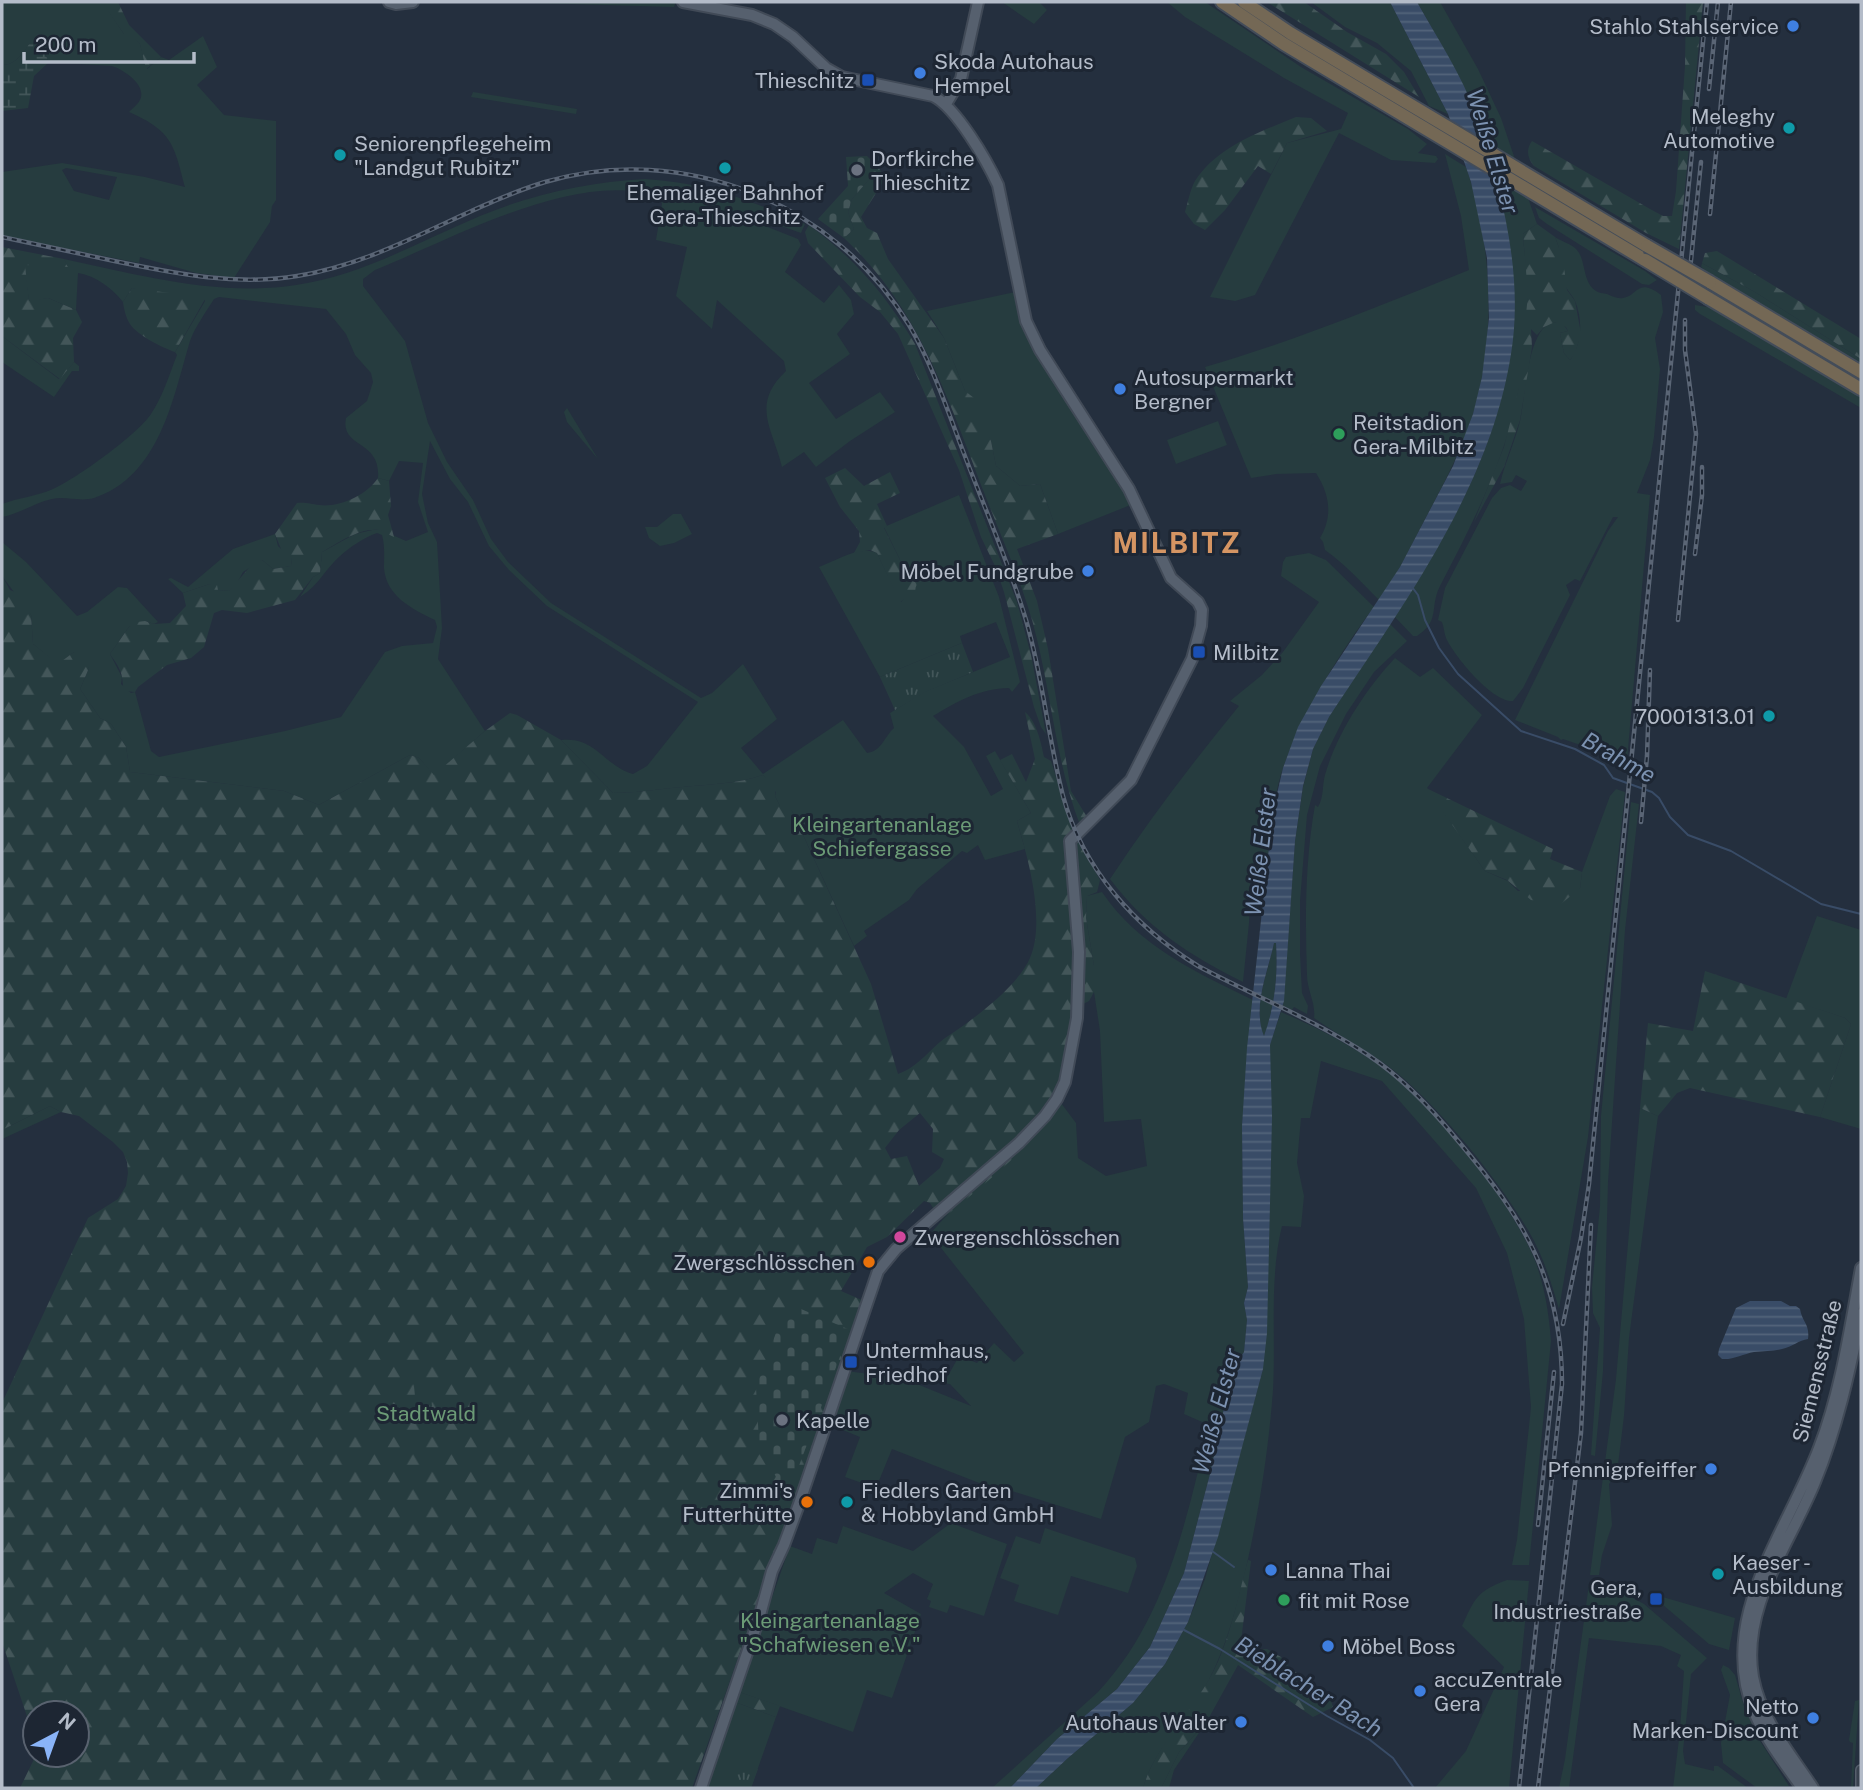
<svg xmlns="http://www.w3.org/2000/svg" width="1863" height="1790" font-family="'Public Sans',sans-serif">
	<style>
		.green { fill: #263c3f; fill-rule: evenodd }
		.forest { fill: url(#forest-firs); fill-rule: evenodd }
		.wetland { fill: url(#wetland-marsh) }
		.cemetery { fill: url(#cemetery-stones) }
		.park { fill: url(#park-tufts) }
		.water { fill: url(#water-rules); fill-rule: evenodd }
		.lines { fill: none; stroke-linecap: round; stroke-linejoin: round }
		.stream { stroke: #394c67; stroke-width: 2 }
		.minor-casing { stroke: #565f6c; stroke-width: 12 }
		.major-casing { stroke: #414a57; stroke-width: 14 }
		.highway-casing { stroke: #434c59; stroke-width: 16 }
		.minor { stroke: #38414e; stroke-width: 9 }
		.major { stroke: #56606e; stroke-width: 10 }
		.highway { stroke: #746855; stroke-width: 12 }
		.rail-casing { stroke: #5a6575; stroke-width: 4.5 }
		.rail { stroke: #1d2633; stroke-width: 2; stroke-dasharray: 5; stroke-linecap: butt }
		.highway-bridge-casing { stroke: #434c59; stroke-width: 16; stroke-linecap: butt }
		.highway-bridge { stroke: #746855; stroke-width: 12 }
		.shop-dot { fill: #3f7fe0; stroke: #1d2633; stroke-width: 2.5 }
		.transit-dot { fill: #1a4fb4; stroke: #1d2633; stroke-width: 2.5 }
		.culture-dot { fill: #0f9aa8; stroke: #1d2633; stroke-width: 2.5 }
		.worship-dot { fill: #6b7280; stroke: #1d2633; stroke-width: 2.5 }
		.leisure-dot { fill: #2e9e5b; stroke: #1d2633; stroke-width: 2.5 }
		.hotel-dot { fill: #d1479c; stroke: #1d2633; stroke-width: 2.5 }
		.food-dot { fill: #e8710a; stroke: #1d2633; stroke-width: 2.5 }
		.labels { text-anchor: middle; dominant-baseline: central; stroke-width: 6; stroke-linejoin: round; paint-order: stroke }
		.poi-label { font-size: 21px; fill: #b4bcc9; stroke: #1d2633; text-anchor: start }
		.park-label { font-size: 21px; fill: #6b9a76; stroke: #1d2633 }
		.street-label { font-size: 21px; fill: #b4bcc9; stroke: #1d2633 }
		.water-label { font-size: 23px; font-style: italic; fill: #7c92b1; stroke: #1d2633 }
		.district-label { font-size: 28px; font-weight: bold; letter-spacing: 2px; fill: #d59563; stroke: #1d2633 }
	</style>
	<defs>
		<pattern id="forest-firs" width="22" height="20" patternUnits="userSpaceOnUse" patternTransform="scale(1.75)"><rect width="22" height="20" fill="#263c3f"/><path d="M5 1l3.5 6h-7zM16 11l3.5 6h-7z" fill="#435659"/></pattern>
		<pattern id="wetland-marsh" width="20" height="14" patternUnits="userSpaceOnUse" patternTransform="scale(1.75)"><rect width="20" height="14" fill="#263c3f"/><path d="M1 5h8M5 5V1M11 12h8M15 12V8" fill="none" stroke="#435659"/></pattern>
		<pattern id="cemetery-stones" width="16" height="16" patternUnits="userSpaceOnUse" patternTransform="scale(1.75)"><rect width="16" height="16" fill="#263c3f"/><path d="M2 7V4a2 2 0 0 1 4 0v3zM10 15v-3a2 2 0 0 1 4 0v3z" fill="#435659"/></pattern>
		<pattern id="park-tufts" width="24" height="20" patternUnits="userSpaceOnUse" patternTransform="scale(1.75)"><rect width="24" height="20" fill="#263c3f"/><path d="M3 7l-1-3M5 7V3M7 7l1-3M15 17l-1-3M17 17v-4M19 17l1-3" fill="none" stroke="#435659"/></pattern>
		<pattern id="water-rules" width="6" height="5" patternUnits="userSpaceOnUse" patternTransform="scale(1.75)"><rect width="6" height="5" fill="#394c67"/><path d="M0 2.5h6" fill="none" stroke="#53647b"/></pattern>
	</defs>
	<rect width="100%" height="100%" fill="#242f3e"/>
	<path class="green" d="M2,2H98L104,4L124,34H131L140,44L147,69L161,57L169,60L203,36L217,67L197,85L224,115L276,121V200L272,206L270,222L234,278L196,273L140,257L139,263L2,236V172L62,163L145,177L185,187C174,144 172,131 129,112C135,106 143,101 141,92C140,81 122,69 112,66L49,62L44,52L43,36L37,34C27,46 18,66 2,65ZM66,168L117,177L109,200L74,191L62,170Z
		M497,2H676L674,7Z
		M1002,2H1039L1047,10L1034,24Z
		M1167,2H1205L1301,67L1408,129L1427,144L1418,153L1436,156L1438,159L1435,163L1391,160L1339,133L1255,295L1235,301L1210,297L1287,143L1341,129L1348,113L1284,78L1185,17Z
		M1311,2H1390L1448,114L1429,106L1411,71L1377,43L1345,27Z
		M1417,2H1440L1478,69L1501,118L1537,224L1523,234C1524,255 1529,276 1528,298C1526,341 1522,388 1509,430C1493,484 1466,536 1440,586C1429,608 1441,620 1417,636H1413L1394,616C1412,587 1431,559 1447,530C1513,411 1532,302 1493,171C1487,151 1482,130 1474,110C1458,73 1437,37 1417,2Z
		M473,92L577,109L576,114L471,97Z
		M1445,154L1466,167C1492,242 1497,338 1473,414C1461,452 1442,487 1424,521C1410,548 1397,576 1379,600C1361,582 1345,564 1325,550L1323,542L1320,538C1333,516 1330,495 1316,473L1276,474L1251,478L1205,367C1295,341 1382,305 1469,270L1461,216Z
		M645,179C707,183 749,200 805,224L801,233L744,213L742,217L798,239L801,245L785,272L824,303L839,285L851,300L854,314L837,334L850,354L809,383L836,419L880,392L895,412L850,441L816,467L804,452L782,467C773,429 750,405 786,371L784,361L717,300L712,329L676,296L687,247L656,240L662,204L661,198C581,166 450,240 375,270L363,279V286L405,341L428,423L447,462L473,500L491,539L508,562L551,603L701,698L712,693L743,664L777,719L741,748L763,774L843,720L867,753C882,751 884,737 894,728L890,713L924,692L1010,657L996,622L960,636L962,643L880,677L819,567C836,561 860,545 877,553L901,602L923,576L935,570L904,568L884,527L959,495L999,597L1020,682L1012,692L1009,688C981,688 956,702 933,716L964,747L991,796L1003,789L986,756L995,751L1031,813L1017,821L1025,849L985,860L978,845L967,853L962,851L917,889L909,900L864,931L867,936L854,946L792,811L780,806L775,796L776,792L763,775C737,784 711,784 683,787C659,789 637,793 613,793L561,740C596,736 604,766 633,774L647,766L698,702L547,606L509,570L489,546L468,502L450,479L430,441L422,494L428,523L437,542L442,628L438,659L485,731L434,776L419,758L410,755L319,805L284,791L130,772L126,747L111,724L100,718L80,689L89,668L74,652L58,665L33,644L31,615L2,576V542L26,562L77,616L87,612L118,587L127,588L158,622L154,624L145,621L129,627L110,654L122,677L121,684L131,693L135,692L151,751L159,757L285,731L341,717L385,652L402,646L433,643L437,627L435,620C412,609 386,596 384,568C384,556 385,546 382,535L377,533C363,538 350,547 339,557C323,572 320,584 300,597L313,577L320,573L322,552L355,534L372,530H381L406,541L428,532L418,502L423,463L399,461L389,481L378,478C381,439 340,449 346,418L367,401L373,382L371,373L355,355L346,334L326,309L219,297L214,299C206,312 195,327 190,341C173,398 160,476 94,498C80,502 65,496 52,499C34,503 19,514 2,517V504C18,498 37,496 53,489C76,479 138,434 151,414C163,396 169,375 177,355L175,352L205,301L204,299L183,301L132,288L123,302C112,288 96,276 78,273L76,310L48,298L29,302L24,264L67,266L64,259C139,275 219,297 296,285C361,276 420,241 480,216C533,194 588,182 645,179Z
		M1535,207L1645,271L1657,280L1649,285L1642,284L1547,224L1539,218Z
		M1555,237C1561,241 1569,243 1575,248C1587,258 1581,281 1596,291C1599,293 1603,293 1607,294C1612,296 1617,299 1623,298C1638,296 1637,277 1661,295L1663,312L1655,338L1660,369L1654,437L1650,460L1637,493L1650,495L1627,761L1563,739L1561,740L1558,737L1515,720L1608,531L1618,517H1613L1580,581L1575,579L1566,585L1570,595L1523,688L1513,701C1493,703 1454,656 1446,638C1444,633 1444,627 1442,622L1438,620L1445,588L1492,498L1501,488L1510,485L1521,491L1527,481L1516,475L1512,482L1500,484C1505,462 1515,442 1520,421C1525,401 1527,322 1556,322C1562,322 1565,326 1568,331L1560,333L1564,353L1570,360C1582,343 1583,320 1575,301C1573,296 1568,292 1566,287C1562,270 1562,253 1555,237Z
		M1702,263L1755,292L1861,359V363L1710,274L1701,267Z
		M1015,292L1065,399L1079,415L1133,504L1058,534L1040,484L1020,486L996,466L991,441L965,391L944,338L927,311Z
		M1695,305L1707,307L1708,306L1861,397V408L1700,314L1695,310Z
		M2,336L59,379L74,362L79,366V371H72L54,397L2,362Z
		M567,408L598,459L567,422L564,412Z
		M1218,421L1227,445L1176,464L1167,440Z
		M673,514H681L692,534L674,543L660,546L649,538L645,527H657Z
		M275,534L278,546L292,559L291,566L273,569L262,560L243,572L236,585L229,591L218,590L210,584L183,593L168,579L171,578L188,587L233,549Z
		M1309,553L1326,560L1374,607C1339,653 1303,713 1283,768C1272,800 1271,836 1267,870L1251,864L1249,923L1243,982C1190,956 1145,926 1110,879C1150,818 1194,761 1239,706L1230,701L1262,675L1283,652L1319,602L1281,576L1283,562L1286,557Z
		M1389,623L1407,641L1374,672L1346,714L1320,766L1307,815L1300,901V953L1302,993L1308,1006L1307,1014L1294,1007L1292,1010L1283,1006L1295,841L1303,787L1313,749L1329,717Z
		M1395,658L1420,677L1433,668L1482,715L1427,788L1485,871L1508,881L1518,891L1580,888L1582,872L1610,796L1616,789L1625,792L1588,1137L1559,1309C1551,1282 1543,1255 1528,1230C1497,1178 1448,1118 1403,1078C1376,1054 1343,1039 1314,1018C1316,1003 1307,990 1307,975C1305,919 1305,861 1315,805L1318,807C1324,797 1322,786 1325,775C1337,733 1366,689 1395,658Z
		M1631,802L1639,804L1625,930L1608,1182L1603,1371L1595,1456L1591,1455L1600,1328L1593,1313L1592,1287L1600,1206L1601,1116Z
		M1102,892C1138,946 1196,972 1253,1000L1242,1126L1243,1218L1248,1287L1244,1303L1247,1320L1244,1352L1232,1370L1210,1474L1184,1573L1150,1647L1117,1689L1057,1739L1010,1788H992L1098,1692C1166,1620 1187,1518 1209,1425L1184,1414L1188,1393L1164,1384L1156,1386L1149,1422L1125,1437L1101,1519L1012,1491L1010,1495L892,1449L876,1488L845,1477L860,1437L821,1421L838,1370L902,1378L971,1406L950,1384L944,1383L959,1356L977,1363L994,1343L1014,1362L1024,1353L930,1234C970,1186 1024,1157 1061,1103L1076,1123L1078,1158L1106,1176L1147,1166L1141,1119L1104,1122L1100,1031L1094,992V966L1086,918L1087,896Z
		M1817,916L1861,930V1129L1820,1117L1851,1024L1845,1018L1786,999Z
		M1274,943H1276C1278,976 1275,1005 1264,1037C1252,1007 1268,973 1274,943Z
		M1281,1012C1314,1026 1349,1044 1379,1065C1435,1106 1511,1199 1536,1263C1545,1289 1549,1314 1551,1341L1529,1565H1512L1517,1540L1531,1407L1524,1319L1507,1253L1476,1188L1382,1081L1321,1061L1310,1118H1301L1297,1163L1304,1196L1301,1227L1282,1226C1269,1279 1276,1336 1273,1390C1269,1445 1260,1505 1248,1559C1239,1599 1228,1643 1209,1680C1189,1718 1155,1747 1143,1788H1036L1068,1758L1133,1703L1165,1664L1188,1622L1205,1579L1263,1369L1270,1044Z
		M50,1106L61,1112L2,1139V1130Z
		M1640,1108L1658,1116L1629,1338L1624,1416L1617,1473L1609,1484L1612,1525L1602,1555L1599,1575H1590L1616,1379Z
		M951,1523L1007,1544L984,1616L950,1605L947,1613L929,1607L931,1601L927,1599L933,1584L913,1573L884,1593L921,1614L892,1698L867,1690L853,1732L739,1692L790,1546L812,1554L817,1538L837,1544L843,1526L913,1551Z
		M1045,1528L1135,1558L1137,1566L1128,1593L1071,1576L1058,1615L1014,1601L1019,1585L1000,1578L1016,1536L1040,1544Z
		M1507,1580L1529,1581L1509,1788H1435L1466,1751L1504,1667L1462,1626C1475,1598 1477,1591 1507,1580Z
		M1589,1584L1627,1595L1644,1604L1707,1658L1691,1674L1683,1751L1685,1764L1714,1771V1766H1718L1748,1788H1673L1680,1731L1684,1671L1677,1666L1681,1655L1661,1646L1589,1638L1569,1788H1559L1565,1759Z
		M1649,1593L1735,1618L1729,1650L1709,1644Z
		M1723,1665L1729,1668L1735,1675L1744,1706L1760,1741L1789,1786L1757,1788L1723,1763L1721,1743L1730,1695L1721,1670Z
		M1859,1700L1853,1788H1851L1853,1743L1850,1742L1849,1740L1855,1701Z
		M735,1702L776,1717L751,1788H705Z
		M1207,1721L1174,1770L1169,1788H1161L1179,1752Z"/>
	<path class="forest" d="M98,2H118L129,25L161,57L146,69L140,44L131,35L129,36L124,34L104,5Z
		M1267,2H1304L1347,32L1386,54L1404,72L1419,97Z
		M1686,2H1703L1679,249L1646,233L1534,166C1527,158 1526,149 1532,141L1650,209L1663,216H1672L1676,191L1685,66Z
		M1296,117L1311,118L1327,131L1287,143L1271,174L1258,166L1225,210L1205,230L1194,224L1185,212C1188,202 1190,190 1195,181C1218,146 1260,132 1296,117Z
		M879,168L885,179L861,217L867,228L877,233L888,259L944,338L965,391L974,398L991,441L996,466L1020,486L1040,484L1058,534L1017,549L1037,601L1048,649L1071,791L1087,817L1080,825C1057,765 1052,701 1037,639C1026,592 1005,546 987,500C950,405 921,309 844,238L854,229L848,212L852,199Z
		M1537,224L1555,237L1563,259L1567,290L1575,301L1581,334L1575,353L1570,360L1564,353L1560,333L1568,331L1566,327L1555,322L1544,327L1537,335L1531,329L1532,347L1520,420L1504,467L1474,522L1504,447L1518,392L1528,295L1523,234Z
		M809,225C856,260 885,294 915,344L1017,602L1031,655L1046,734L1041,727L1034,707L1004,592L996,568L981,537L959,470L898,334L880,312L860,297L808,243L805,232Z
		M2,247L64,259L68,267L25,265L29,301L48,298L76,310L82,322L73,338L74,362L60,379L2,336Z
		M1717,251L1861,339V359L1755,292L1702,263L1705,253Z
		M132,288L177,294V299H205L175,352C163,348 137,335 130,324C126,318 124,309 123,302Z
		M845,468L864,486L890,472L900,493L877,504L887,526L884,528L904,568L930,557L935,570C924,575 916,579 915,592L900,602L877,553L870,550L854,553L860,542L859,531L840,507L825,478Z
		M378,478L389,481L391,506L388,515L394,537C389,535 384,531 379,530C361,527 337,543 322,552L320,573L313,577L295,600L247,613L222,610L214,613L204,647L191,658L167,665L138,687L135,692C121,691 124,688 122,677C121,669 114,660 110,654L129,627L137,622L145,621L154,624L170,623L186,606L183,593L210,584L217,585L218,590L229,591L254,562L262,560L273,569L291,566L292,559L283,554L275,534L297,503C306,502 310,504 319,505C339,508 367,495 378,478Z
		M2,576L10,590L20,594L31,615L33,644L58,664L74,652L82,654L89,668L80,689L100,718L111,724L126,747L130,772L284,791L319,805L410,755L419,758L434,775L485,731L510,713L517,715L561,740L613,793C637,793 659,789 683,787C711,784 737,784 763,775L776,788L775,796L780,806H787L792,811L871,984L898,1074C919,1067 930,1048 948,1036C974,1019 1018,986 1030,958C1046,921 1028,858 1017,821L1031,813L1000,760L1012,754L1026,782L1035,759L1025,712C1037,722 1041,743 1044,757L1051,761L1073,831L1100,880L1097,892L1087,896L1086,918L1094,966V992L1089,1001L1075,1008L1064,1072L1057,1090L1061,1103C1029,1150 984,1184 941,1220L930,1203L924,1201L887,1237L867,1247L841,1291L864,1301L692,1788H20L36,1755H77V1713H35V1740L2,1642V1403L88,1218L118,1199L126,1186L128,1173L127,1162L123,1152L113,1142L79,1116L61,1112L50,1106L2,1130ZM920,1113L933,1129L932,1152L944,1159L940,1168L919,1186L907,1156L891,1159L885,1148L899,1130Z
		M1426,788L1553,849L1550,859L1582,872L1580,888L1561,904L1531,900L1507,880L1485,871Z
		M1705,971L1845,1018L1851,1024L1820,1117L1690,1088L1677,1093L1658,1116L1640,1108L1648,1023L1693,1031Z
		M1248,1560L1251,1561L1240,1649H1267L1281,1657L1287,1665L1331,1701L1333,1707L1313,1717L1238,1665L1207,1721L1179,1752L1161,1788H1143C1155,1748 1186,1718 1207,1683C1229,1647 1237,1600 1248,1560Z
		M739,1692L780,1706L776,1717L735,1702Z"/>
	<path class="wetland" d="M36,34L43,36L44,52L49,62L34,76L28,108L2,111V65C18,66 27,46 36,34Z"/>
	<path class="cemetery" d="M867,156L879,168L852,199L848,212L854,229L844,238L818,219L848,186L846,157Z
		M787,1303L850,1330L791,1487L778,1481L759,1443L756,1387Z"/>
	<path class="park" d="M962,643L973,672L925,692L895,710L880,677Z
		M420,1379L426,1380L429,1385L432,1406L429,1412L422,1413L416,1407L414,1386Z
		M738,1762L758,1769L751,1788L731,1781Z"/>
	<path class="water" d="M1390,2H1417C1437,38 1462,75 1476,115C1502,189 1524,275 1511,354C1490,489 1402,606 1329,717L1313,749L1303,786L1295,841L1284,1001L1270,1045L1272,1117L1267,1333L1263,1369L1218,1537L1188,1622L1165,1664L1133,1703L1068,1758L1036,1788H1010L1057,1739L1117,1689L1150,1647L1184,1573L1210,1474L1232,1370L1244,1352L1247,1320L1244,1303L1248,1287L1243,1218L1242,1126L1247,1048L1273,811L1283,768L1298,727L1321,686L1400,567L1453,466L1473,414L1482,377L1489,318L1487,258L1471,182L1448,114ZM1274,943H1276C1278,976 1275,1005 1264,1036C1252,1007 1268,972 1274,943Z
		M1750,1301H1781L1790,1306H1796L1800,1309C1802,1322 1810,1324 1808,1339C1799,1340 1792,1347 1782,1349C1773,1351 1764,1351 1754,1352C1743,1354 1733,1360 1722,1359L1718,1355L1719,1349L1736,1308Z"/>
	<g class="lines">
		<path class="stream" d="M1412,587L1418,595L1425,620L1439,648L1458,674L1521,731L1575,749L1604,765L1613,778L1652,792L1659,798L1670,817L1688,835L1731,851L1821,904L1861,914
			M1212,1551L1234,1567
			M1184,1630L1220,1649L1327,1716L1370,1740L1393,1758L1414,1788"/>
		<defs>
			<path id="minor" d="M1861,1788V1770"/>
			<path id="major" d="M389,2L396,4L413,2
				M683,2L752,15L774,24L793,37L826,68L842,77L933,96C956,107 987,161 998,185L1026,321L1040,350L1129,489L1171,578L1198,602L1202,610L1201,626L1192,659L1131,780L1070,841L1079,952L1077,1018L1065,1082L1057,1099L1045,1116L1019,1143L896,1249L878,1271L798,1507L784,1545L772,1571L760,1615L701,1788
				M946,104L961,79L978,2
				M1802,1788C1785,1764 1766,1740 1754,1712C1716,1618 1787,1533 1819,1448C1841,1391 1850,1328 1861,1268
				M1813,1788C1790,1753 1761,1720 1753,1677C1741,1606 1790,1544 1815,1482C1837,1428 1850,1371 1861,1314"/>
			<path id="highway" d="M1222,2L1284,44L1645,260
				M1244,2L1290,33L1647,246
				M1710,282L1861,372
				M1708,298L1861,389"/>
		</defs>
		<use href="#minor" class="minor-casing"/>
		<use href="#major" class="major-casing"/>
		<use href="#highway" class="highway-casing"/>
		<use href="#minor" class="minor"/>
		<use href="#major" class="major"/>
		<use href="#highway" class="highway"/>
		<defs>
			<path id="rail" d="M1709,89L1718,2
				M1710,214L1731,2
				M2,237C41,245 80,254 119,262C178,274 237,286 297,276C386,262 461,208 545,182C683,141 835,203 909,325C932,364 947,409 963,451C984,507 1009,563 1026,620C1043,678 1048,738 1063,796C1083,869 1135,927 1198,966C1254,996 1315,1020 1368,1055C1403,1078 1432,1109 1459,1142C1524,1219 1562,1281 1562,1384L1519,1788
				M1690,270L1701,162
				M1695,554L1702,495V467
				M1678,620L1696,434L1685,350V320
				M1641,822L1647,756L1650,670
				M1563,1324L1581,1238L1589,1184L1707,2
				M1538,1525L1554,1372
				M1538,1788L1581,1433L1591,1225"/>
		</defs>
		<use href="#rail" class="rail-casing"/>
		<use href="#rail" class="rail"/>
		<defs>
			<path id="highway-bridge" d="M1647,246L1710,282
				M1645,260L1708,298"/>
		</defs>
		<use href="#highway-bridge" class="highway-bridge-casing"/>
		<use href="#highway-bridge" class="highway-bridge"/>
	</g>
	<g class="shop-dot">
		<circle cx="1793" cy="26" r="7"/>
		<circle cx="920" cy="73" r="7"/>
		<circle cx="1120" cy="389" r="7"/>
		<circle cx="1088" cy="571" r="7"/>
		<circle cx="1711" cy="1469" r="7"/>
		<circle cx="1271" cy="1570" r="7"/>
		<circle cx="1328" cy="1646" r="7"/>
		<circle cx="1420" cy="1691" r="7"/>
		<circle cx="1813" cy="1718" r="7"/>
		<circle cx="1241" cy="1722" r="7"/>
	</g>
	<g class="transit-dot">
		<rect x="861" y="73" width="14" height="14" rx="3.5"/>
		<rect x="1192" y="645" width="14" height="14" rx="3.5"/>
		<rect x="844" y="1355" width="14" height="14" rx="3.5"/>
		<rect x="1649" y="1592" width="14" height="14" rx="3.5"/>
	</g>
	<g class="culture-dot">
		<circle cx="1789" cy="128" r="7"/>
		<circle cx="340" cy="155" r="7"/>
		<circle cx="725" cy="168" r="7"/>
		<circle cx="1769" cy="716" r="7"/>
		<circle cx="847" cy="1502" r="7"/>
		<circle cx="1718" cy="1574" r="7"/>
	</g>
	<g class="worship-dot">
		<circle cx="857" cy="170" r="7"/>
		<circle cx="782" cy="1420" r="7"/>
	</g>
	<g class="leisure-dot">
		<circle cx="1339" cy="434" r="7"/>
		<circle cx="1284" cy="1600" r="7"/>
	</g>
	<circle class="hotel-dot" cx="900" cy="1237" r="7"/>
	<g class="food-dot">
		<circle cx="869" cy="1262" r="7"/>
		<circle cx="807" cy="1502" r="7"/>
	</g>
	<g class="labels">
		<g class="poi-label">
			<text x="1779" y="26" text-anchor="end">Stahlo Stahlservice</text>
			<text x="934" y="61">Skoda Autohaus<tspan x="934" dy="24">Hempel</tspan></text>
			<text x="854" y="80" text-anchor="end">Thieschitz</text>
			<text x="1775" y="116" text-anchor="end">Meleghy<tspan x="1775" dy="24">Automotive</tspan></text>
			<text x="354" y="143">Seniorenpflegeheim<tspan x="354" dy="24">"Landgut Rubitz"</tspan></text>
			<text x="871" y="158">Dorfkirche<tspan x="871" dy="24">Thieschitz</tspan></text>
			<text x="725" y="192" text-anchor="middle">Ehemaliger Bahnhof<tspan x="725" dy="24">Gera-Thieschitz</tspan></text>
			<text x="1134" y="377">Autosupermarkt<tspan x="1134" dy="24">Bergner</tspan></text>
			<text x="1353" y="422">Reitstadion<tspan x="1353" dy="24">Gera-Milbitz</tspan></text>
			<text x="1074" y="571" text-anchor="end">Möbel Fundgrube</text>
			<text x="1213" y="652">Milbitz</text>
			<text x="1755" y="716" text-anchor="end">70001313.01</text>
			<text x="914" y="1237">Zwergenschlösschen</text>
			<text x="855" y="1262" text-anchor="end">Zwergschlösschen</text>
			<text x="865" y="1350">Untermhaus,<tspan x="865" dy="24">Friedhof</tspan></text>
			<text x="796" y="1420">Kapelle</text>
			<text x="1697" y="1469" text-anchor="end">Pfennigpfeiffer</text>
			<text x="793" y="1490" text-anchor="end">Zimmi's<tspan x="793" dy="24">Futterhütte</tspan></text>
			<text x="861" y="1490">Fiedlers Garten<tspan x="861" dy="24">&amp; Hobbyland GmbH</tspan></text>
			<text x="1732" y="1562">Kaeser -<tspan x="1732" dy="24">Ausbildung</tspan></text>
			<text x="1285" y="1570">Lanna Thai</text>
			<text x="1642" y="1587" text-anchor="end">Gera,<tspan x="1642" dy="24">Industriestraße</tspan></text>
			<text x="1298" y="1600">fit mit Rose</text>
			<text x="1342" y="1646">Möbel Boss</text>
			<text x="1434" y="1679">accuZentrale<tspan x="1434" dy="24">Gera</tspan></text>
			<text x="1799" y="1706" text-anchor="end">Netto<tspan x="1799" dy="24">Marken-Discount</tspan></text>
			<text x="1227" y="1722" text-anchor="end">Autohaus Walter</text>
		</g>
		<g class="park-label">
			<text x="882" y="824">Kleingartenanlage<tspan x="882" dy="24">Schiefergasse</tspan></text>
			<text x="426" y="1413">Stadtwald</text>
			<text x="830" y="1620">Kleingartenanlage<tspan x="830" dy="24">"Schafwiesen e.V."</tspan></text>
		</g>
		<g class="street-label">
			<text transform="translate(1817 1371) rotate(-76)">Siemensstraße</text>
		</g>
		<g class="water-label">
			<text transform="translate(1493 151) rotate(73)">Weiße Elster</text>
			<text transform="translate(1619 757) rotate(29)">Brahme</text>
			<text transform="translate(1260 852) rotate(-83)">Weiße Elster</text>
			<text transform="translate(1216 1411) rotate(-75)">Weiße Elster</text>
			<text transform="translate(1309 1686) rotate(32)">Bieblacher Bach</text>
		</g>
		<g class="district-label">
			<text x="1177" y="542">MILBITZ</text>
		</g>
	</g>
	<rect width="1863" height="1790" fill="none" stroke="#b4bcc9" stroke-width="7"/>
	<g transform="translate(56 1734) rotate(41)"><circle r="33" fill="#1d2633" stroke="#59626f" stroke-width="2"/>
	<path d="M0-5L12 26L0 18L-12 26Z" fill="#8ab4f8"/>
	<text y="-10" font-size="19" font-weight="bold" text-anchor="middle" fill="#b4bcc9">N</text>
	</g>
	<path d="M24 52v10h170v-10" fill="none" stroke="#b4bcc9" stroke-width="3.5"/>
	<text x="35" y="52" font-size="21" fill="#b4bcc9" stroke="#1d2633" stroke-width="5" paint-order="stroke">200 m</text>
</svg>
